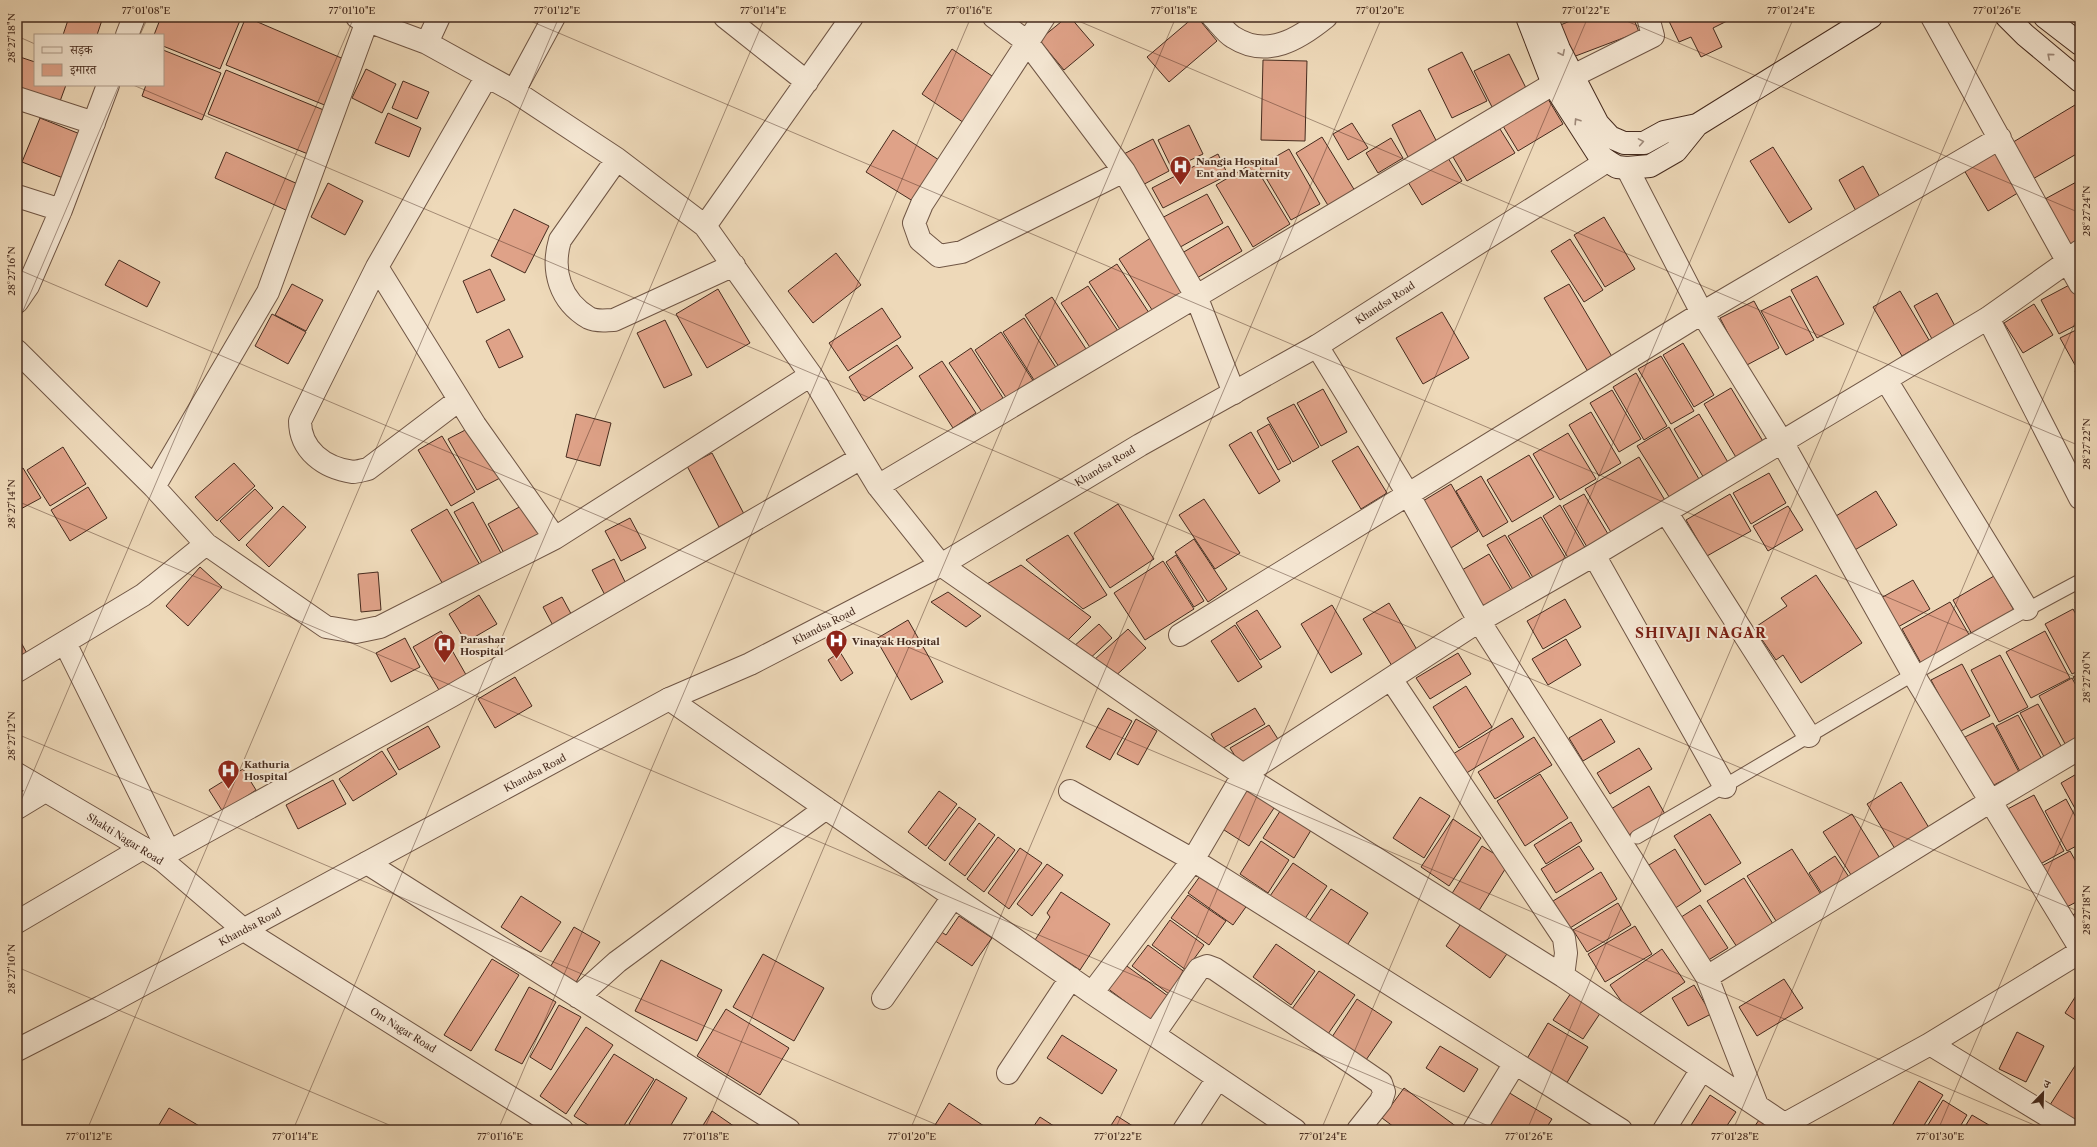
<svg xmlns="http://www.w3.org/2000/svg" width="2097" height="1147" font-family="'Libre Caslon Text','Noto Serif Devanagari',serif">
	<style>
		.building { fill: #dfa288; stroke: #462b1e }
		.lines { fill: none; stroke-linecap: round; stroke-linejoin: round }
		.service-casing { stroke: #705645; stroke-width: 15 }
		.minor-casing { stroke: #705645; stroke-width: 24 }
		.tertiary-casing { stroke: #705645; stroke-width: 24 }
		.secondary-casing { stroke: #462b1e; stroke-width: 24 }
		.service { stroke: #f4e6d2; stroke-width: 13 }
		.minor { stroke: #f4e6d2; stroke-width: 22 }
		.tertiary { stroke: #f4e6d2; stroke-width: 22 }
		.secondary { stroke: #f4e6d2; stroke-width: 22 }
		.oneway { stroke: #9d8878 }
		.ticks { fill: none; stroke: #462b1e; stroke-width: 1; stroke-opacity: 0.45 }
		.labels { text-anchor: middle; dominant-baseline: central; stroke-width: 4; stroke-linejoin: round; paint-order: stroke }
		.poi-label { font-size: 10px; font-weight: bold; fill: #462b1e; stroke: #f4e6d2; text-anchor: start }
		.street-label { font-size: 10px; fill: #462b1e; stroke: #f4e6d2 }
		.district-label { font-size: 14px; font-weight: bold; letter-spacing: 1px; fill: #7a1f14; stroke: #f4e6d2 }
		.neatline { fill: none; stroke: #462b1e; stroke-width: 1.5 }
		.ticks-label { font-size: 10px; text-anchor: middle; fill: #462b1e }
	</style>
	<rect width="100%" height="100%" fill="#eed9b9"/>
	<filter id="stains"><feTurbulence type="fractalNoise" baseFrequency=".005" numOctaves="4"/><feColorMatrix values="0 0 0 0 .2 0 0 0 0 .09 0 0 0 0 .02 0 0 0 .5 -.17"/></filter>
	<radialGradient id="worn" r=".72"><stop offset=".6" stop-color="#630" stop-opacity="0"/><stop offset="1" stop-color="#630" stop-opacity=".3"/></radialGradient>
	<path class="building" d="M69,17H103L97,35H63Z
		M161,17H239L241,18L220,69L163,46V35H154Z
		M246,17L346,60L327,106L226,65Z
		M1067,17H1070L1094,45L1064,70L1039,40Z
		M1194,17H1197L1217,41L1169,82L1147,57Z
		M1580,17H1633L1639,32L1565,60L1553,28Z
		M1667,17H1728L1729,20L1713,28L1722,47L1701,57L1691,37L1679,42Z
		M952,49L998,80L967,125L922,94Z
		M163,50L221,73L202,120L142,96L146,85H163Z
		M1462,52L1487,101L1452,118L1428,69Z
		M1509,54L1528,92L1493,109L1474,71Z
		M17,56L35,62V85H66L59,104L17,90Z
		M1263,60L1307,61L1305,141L1261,140Z
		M366,69L396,84L382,113L352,98Z
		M226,70L331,113L313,156L208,114Z
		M403,81L429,92L417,119L392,108Z
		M1548,99L1563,124L1518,151L1503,126Z
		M2075,105L2080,113V152L2031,180L2010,144Z
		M1420,110L1438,144L1409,159L1392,125Z
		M388,113L421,128L409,157L375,143Z
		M40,118L80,134L63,178L22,162Z
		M1352,123L1368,148L1348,160L1333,134Z
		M1189,125L1203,154L1172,169L1158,140Z
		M1500,129L1515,153L1467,181L1453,157Z
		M893,130L942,162L916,203L866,172Z
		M1322,137L1355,191L1329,207L1296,153Z
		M1391,138L1403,158L1378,173L1366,153Z
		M1153,139L1169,171L1135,189L1118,157Z
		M1773,147L1812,209L1789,223L1750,161Z
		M1289,149L1320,204L1291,220L1259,166Z
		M1997,151L2021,191L1988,211L1964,170Z
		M226,152L300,185L288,211L215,178Z
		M1218,154L1228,175L1163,208L1152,188Z
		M1448,158L1462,181L1422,205L1408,182Z
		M1253,163L1290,224L1253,247L1216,185Z
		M1863,166L1880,197L1856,211L1839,180Z
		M2080,180V240L2071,245L2045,199Z
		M328,183L363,201L345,235L311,217Z
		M1207,194L1223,223L1175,250L1158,220Z
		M514,209L549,226L525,273L491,256Z
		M1604,217L1635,269L1605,287L1574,235Z
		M1228,226L1242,251L1192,281L1177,256Z
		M1152,237L1189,294L1156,316L1119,259Z
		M1570,239L1603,290L1584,302L1551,251Z
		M836,253L861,285L813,323L788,291Z
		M119,260L160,282L147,307L105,285Z
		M1117,264L1153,319L1125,337L1089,282Z
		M490,269L505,300L477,313L463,281Z
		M17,273L23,278L17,284Z
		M1817,276L1844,324L1817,338L1791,290Z
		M2075,282L2080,291V323L2059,334L2041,300Z
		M292,284L323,300L306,331L275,315Z
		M1569,284L1614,360L1590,375L1544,298Z
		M1088,286L1120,334L1093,352L1061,303Z
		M718,289L750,343L707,368L676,314Z
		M1900,291L1929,340L1902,356L1873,307Z
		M1937,293L1955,326L1932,339L1914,306Z
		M1790,296L1814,340L1786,355L1761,311Z
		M1052,297L1088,352L1061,370L1025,315Z
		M1754,301L1779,348L1745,366L1720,318Z
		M2034,304L2053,335L2023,353L2004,323Z
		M882,308L901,337L848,371L829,343Z
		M1442,312L1469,358L1423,384L1396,338Z
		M272,314L306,332L288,364L255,346Z
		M1024,318L1057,369L1036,383L1003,332Z
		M665,320L692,375L664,388L637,333Z
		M2080,328V362L2075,365L2060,338Z
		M509,329L523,357L499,368L486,341Z
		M1001,332L1034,382L1007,399L975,350Z
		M1683,343L1714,395L1694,407L1663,355Z
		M897,345L913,368L864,401L849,377Z
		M971,348L1003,398L982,412L949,363Z
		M1661,356L1694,411L1671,424L1638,369Z
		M942,361L976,413L953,428L919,376Z
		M2080,368V380L2075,371Z
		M1636,373L1667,426L1644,440L1613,387Z
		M1731,388L1767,448L1740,464L1704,404Z
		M1323,389L1347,432L1321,446L1297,403Z
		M1612,390L1641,439L1619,452L1590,403Z
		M1294,404L1319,447L1293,462L1267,418Z
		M1591,412L1621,463L1599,476L1569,425Z
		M576,414L611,423L600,466L566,457Z
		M1699,414L1732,469L1707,483L1674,429Z
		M1269,424L1291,463L1278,470L1257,431Z
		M471,427L500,478L477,490L448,439Z
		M1669,427L1703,486L1673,503L1637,446Z
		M1251,432L1280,481L1259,494L1229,445Z
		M1568,433L1596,479L1560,500L1533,454Z
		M442,436L475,492L451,506L418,450Z
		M1358,446L1387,493L1361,509L1332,461Z
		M63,447L86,484L50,506L27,470Z
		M712,453L744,514L719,527L687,466Z
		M1529,455L1554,497L1512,522L1487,480Z
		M1639,457L1669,507L1615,539L1585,489Z
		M234,463L255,486L217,521L195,497Z
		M23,468L41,498L17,511V471Z
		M1769,473L1786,503L1751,524L1733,493Z
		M1481,476L1508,522L1483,537L1456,491Z
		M1451,484L1478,531L1446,551L1418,504Z
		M88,487L107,518L70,541L51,510Z
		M255,489L273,508L239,541L220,521Z
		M1876,491L1897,525L1848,554L1828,521Z
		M1584,494L1608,534L1587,547L1563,506Z
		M1730,494L1751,531L1707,556L1686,520Z
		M1204,499L1240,553L1215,569L1179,515Z
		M473,502L501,553L482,563L454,512Z
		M1118,504L1154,559L1110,588L1074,533Z
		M523,505L540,536L505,555L488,524Z
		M1560,505L1587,551L1570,561L1543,516Z
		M283,506L306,527L269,567L246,545Z
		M1788,506L1803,530L1768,551L1753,526Z
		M447,509L480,565L444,586L411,530Z
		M1541,517L1568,562L1535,581L1508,536Z
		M630,518L646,548L621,561L605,531Z
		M1068,535L1107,595L1083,609L1026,560Z
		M1505,535L1533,582L1515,593L1487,545Z
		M1194,539L1227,589L1208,602L1175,552Z
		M1489,554L1514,595L1481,614L1457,573Z
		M1176,555L1204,601L1194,607L1166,562Z
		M614,559L628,588L607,599L592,570Z
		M1163,561L1194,609L1145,640L1114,593Z
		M1021,565L1091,617L1064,644L985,585Z
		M200,567L222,587L188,626L166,606Z
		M378,572L381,610L361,612L358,574Z
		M1816,575L1862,643L1801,683L1783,655L1776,660L1754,628L1787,606L1781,598Z
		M1994,576L2015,612L1973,636L1953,600Z
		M1913,580L1930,609L1898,627L1881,598Z
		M948,592L981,616L966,627L931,602Z
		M479,595L497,624L466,642L449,614Z
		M562,597L576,623L557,633L543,607Z
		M1565,599L1581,627L1543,649L1527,621Z
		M2080,599V612L2075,602Z
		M1950,602L1971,638L1922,665L1902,629Z
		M1389,603L1422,658L1397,674L1363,619Z
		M1332,605L1362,654L1331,673L1301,624Z
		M2073,609L2080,622V670L2072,674L2045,624Z
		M1257,610L1281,647L1260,660L1236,623Z
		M908,620L943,682L911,700L876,639Z
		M1099,624L1112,638L1086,662L1073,647Z
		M1235,625L1262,667L1238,682L1211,641Z
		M1128,629L1146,648L1111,680L1093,661Z
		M441,631L469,680L442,695L413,647Z
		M2045,631L2070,678L2031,698L2006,652Z
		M17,635L30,659L17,666Z
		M405,638L420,667L391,682L376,653Z
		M1566,639L1581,665L1548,685L1532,659Z
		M840,652L853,673L841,681L828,660Z
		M1458,653L1471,674L1430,699L1416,678Z
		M2000,655L2028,707L1999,722L1971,670Z
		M1962,664L1990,716L1959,732L1931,680Z
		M2080,674V689L2073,677Z
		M515,677L532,706L495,728L478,699Z
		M2072,678L2080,693V745L2069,751L2039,696Z
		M1466,686L1492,727L1459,748L1433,707Z
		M2038,704L2066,755L2048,764L2020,713Z
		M1108,708L1132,721L1110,760L1086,747Z
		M1255,708L1265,724L1220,750L1211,734Z
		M2018,715L2045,765L2023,777L1996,726Z
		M1512,718L1524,737L1465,774L1453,754Z
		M1136,719L1157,731L1138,765L1117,754Z
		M1601,719L1615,742L1583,761L1569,738Z
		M1993,723L2019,772L1992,786L1965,737Z
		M1269,725L1283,747L1244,770L1230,748Z
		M428,726L440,747L399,770L387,749Z
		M1534,737L1552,765L1495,799L1478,772Z
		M1639,748L1652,769L1610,794L1597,773Z
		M382,751L397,774L353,801L339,779Z
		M243,769L256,790L223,812L209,790Z
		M2080,772V813L2078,814L2061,783Z
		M1540,774L1568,818L1525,846L1497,801Z
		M333,780L346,804L298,829L286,805Z
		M1901,782L1931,831L1897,852L1867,804Z
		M1649,786L1665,814L1627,836L1611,809Z
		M1247,787L1276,805L1249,846L1221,828Z
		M939,791L957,804L926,846L908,832Z
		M2034,795L2064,851L2033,868L2002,812Z
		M1420,797L1450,816L1424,858L1393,838Z
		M2066,799L2080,825V844L2067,851L2045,811Z
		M959,807L976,819L945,861L928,848Z
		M1282,808L1313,827L1294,858L1263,838Z
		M1710,814L1741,863L1705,885L1674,836Z
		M1852,814L1883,863L1855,881L1823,832Z
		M1453,819L1481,838L1449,886L1421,867Z
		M1571,822L1582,841L1546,864L1534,845Z
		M979,823L995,835L965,876L949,864Z
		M998,837L1015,850L984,892L967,879Z
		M1261,841L1289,860L1268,893L1240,874Z
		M1482,846L1509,863L1478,912L1451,895Z
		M1579,846L1594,869L1556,893L1541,869Z
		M1020,848L1042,863L1009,909L988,893Z
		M1675,849L1701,891L1671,911L1644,868Z
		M1792,849L1822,896L1778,924L1747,876Z
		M2070,851L2080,869V900L2061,910L2038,868Z
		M2080,852V862L2076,854Z
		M1835,856L1853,883L1826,900L1809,873Z
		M1293,863L1327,886L1304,920L1270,896Z
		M1047,864L1063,875L1032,916L1017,904Z
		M1203,872L1248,904L1233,925L1188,893Z
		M1601,872L1617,899L1570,928L1553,901Z
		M1744,878L1773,924L1737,947L1707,901Z
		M1331,889L1368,913L1346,947L1308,923Z
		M1061,892L1110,924L1080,970L1035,940L1050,917L1047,913Z
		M1188,895L1226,921L1209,945L1171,918Z
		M17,896L22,904L17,907Z
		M521,896L561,922L541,952L501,927Z
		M1618,903L1631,925L1587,952L1573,930Z
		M1700,905L1728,948L1702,964L1675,921Z
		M2080,911V941L2067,918Z
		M959,916L992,938L972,966L931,938L937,929L946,935Z
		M1464,919L1509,951L1490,978L1446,946Z
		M1170,920L1204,945L1186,970L1152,945Z
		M1635,926L1652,954L1605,982L1588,954Z
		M574,927L600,942L575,984L549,969Z
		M1276,944L1315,971L1291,1005L1253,977Z
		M1148,945L1186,973L1169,994L1132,966Z
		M1662,949L1685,982L1633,1018L1610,985Z
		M763,954L824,988L794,1041L733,1007Z
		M492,959L519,975L471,1051L444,1035Z
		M661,960L722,990L697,1041L635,1011Z
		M1124,964L1168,996L1150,1020L1107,988Z
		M1319,971L1355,995L1328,1034L1292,1009Z
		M1784,979L1803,1008L1757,1036L1739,1007Z
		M1694,985L1711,1014L1688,1026L1672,998Z
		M529,987L556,1002L522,1064L495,1050Z
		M1573,990L1603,1009L1583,1039L1553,1020Z
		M2079,991L2080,992V1023L2065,1013Z
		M1357,999L1392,1022L1366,1060L1332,1037Z
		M559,1005L581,1017L551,1070L530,1057Z
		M726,1009L789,1048L760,1095L697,1056Z
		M1548,1023L1588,1047L1565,1086L1525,1062Z
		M586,1027L613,1045L566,1114L540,1096Z
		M2017,1032L2044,1046L2026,1082L1999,1069Z
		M1062,1035L1117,1070L1102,1094L1047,1058Z
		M1440,1046L1478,1069L1464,1092L1426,1068Z
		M614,1054L654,1079L621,1130H596L574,1116Z
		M2080,1058V1115L2073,1126L2048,1108Z
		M656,1079L687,1098L668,1130H638L629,1124Z
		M1919,1081L1943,1095L1921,1130L1890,1129Z
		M1404,1088L1461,1130H1398L1382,1118Z
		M1508,1092L1552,1119L1545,1130H1485Z
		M1710,1095L1736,1112L1724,1130H1688Z
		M1943,1100L1967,1115L1958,1130H1925Z
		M949,1103L990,1130H942L935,1125Z
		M169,1108L206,1130H156Z
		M712,1111L738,1129V1130H700Z
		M1972,1115L1994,1128L1993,1130H1963Z
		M1117,1116L1139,1130H1108Z
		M1040,1117L1060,1130H1031Z
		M1759,1120L1773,1130H1752Z
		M746,1125L753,1130H742Z
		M920,1125L929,1130H917Z"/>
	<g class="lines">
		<defs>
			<path id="service" d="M1637,837C1785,752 1929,661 2080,581"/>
			<path id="minor" d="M357,17L427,43L514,91L617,159L705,226L811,375L878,486L941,565L1243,775L1563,976L1793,1130
				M725,17L807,82
				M994,17L1027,42L1124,171L1196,296L1234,393
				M1044,17L922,204L914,223L920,240L939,256L962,252L1124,171
				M1213,17C1219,23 1226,33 1233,37C1267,59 1299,39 1326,17
				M1932,17L2080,284
				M127,35L134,17
				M427,43L439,17
				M514,91L554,17
				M17,98L94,123
				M617,159L560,240C551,271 560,301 589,318C597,322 606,320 614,320L734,265
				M1627,168L1702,313L1782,442L1913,674L2080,948
				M17,196L61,210
				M705,226L852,17
				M377,267L475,425L555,538
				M17,302L28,286L61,210L108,85
				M1988,318L2080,498
				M1317,346L1408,494L1479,621L1707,977L1757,1105
				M17,351L154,487L206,544L326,627L356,632L380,627L555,538L811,375
				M1886,380L2027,609
				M459,400L368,469C363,470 357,472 353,472C324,468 300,450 300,421L377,267L487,76
				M878,486L1553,84L1573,76L1653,36L1648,17
				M154,487L268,292L367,21
				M1666,512L1809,736
				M1594,555L1725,787
				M1180,635L1702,313L2000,138
				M65,643L169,852L161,859
				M17,671L143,595L206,544
				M1391,679L1564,938L1566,953L1563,976
				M669,699L1092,993L1295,1130
				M1070,791L1193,860L1621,1130
				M17,808L45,791
				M169,852L451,696L861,458
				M367,863L789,1130
				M17,922L143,848
				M1707,977L1991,801L2080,748
				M1092,993L1193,860L1243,775L1479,621L1594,555L1988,318L2067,262L2080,251
				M578,997L617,962L826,808
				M883,998L953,897
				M1154,1034L1199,969L1207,966L1215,969L1381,1083L1384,1092L1381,1101L1358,1130
				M1930,1044L2071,1130
				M1008,1073L1071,978
				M1785,1124L1930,1044L2080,952
				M1184,1130L1218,1078
				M1474,1130L1515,1063
				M1664,1130L1702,1069"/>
			<path id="tertiary" d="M17,774L143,848L161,859L244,930L562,1130
				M17,1050L101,1007L669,699L750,664L941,565L1140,445L1317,346L1607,161"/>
			<path id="secondary" d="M1527,17L1553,84L1598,154L1607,161L1617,167L1627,168L1650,166L1676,151L1697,125L1871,17
				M1546,17L1559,49L1598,124L1610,137L1624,143H1644L1664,132L1697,125
				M2007,17L2025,35L2080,81
				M2045,17L2080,44"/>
		</defs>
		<use href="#service" class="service-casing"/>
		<use href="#minor" class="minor-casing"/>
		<use href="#tertiary" class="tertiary-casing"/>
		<use href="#secondary" class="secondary-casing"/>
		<use href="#service" class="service"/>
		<use href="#minor" class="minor"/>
		<use href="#tertiary" class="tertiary"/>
		<use href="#secondary" class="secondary"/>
	</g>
	<defs><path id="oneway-chevron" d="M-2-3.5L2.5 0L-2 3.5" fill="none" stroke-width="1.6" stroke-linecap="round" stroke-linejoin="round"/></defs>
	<g class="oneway">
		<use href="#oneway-chevron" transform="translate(1562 53) rotate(64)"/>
		<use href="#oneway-chevron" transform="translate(2050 56) rotate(-140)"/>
		<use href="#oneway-chevron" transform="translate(1577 121) rotate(-123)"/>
		<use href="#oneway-chevron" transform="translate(1641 142) rotate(-10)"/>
	</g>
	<path class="ticks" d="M521,17L2080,679M1069,17L2080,446M1617,17L2080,213M140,35L148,17M17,36L35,44M133,85L2080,912M17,269L2046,1130M17,325L119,85M17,501L1498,1130M17,734L949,1130M17,810L354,17M17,967L401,1130M87,1130L559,17M293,1130L765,17M498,1130L971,17M704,1130L1176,17M910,1130L1382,17M1115,1130L1588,17M1321,1130L1794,17M1527,1130L1999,17M1733,1130L2080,311M1938,1130L2080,796"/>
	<defs>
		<symbol id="hospital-pin" viewBox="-11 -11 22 30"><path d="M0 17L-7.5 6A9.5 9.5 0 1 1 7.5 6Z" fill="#8f2418" stroke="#f4e6d2"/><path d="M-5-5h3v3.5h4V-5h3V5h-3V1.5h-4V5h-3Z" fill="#fff"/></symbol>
	</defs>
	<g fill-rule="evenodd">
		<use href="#hospital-pin" x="1168" y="154" width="25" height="34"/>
		<use href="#hospital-pin" x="824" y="628" width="25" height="34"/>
		<use href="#hospital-pin" x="432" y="632" width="25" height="34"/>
		<use href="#hospital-pin" x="216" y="758" width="25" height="34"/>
	</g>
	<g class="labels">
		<g class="poi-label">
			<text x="1196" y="161">Nangia Hospital<tspan x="1196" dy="12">Ent and Maternity</tspan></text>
			<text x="460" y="639">Parashar<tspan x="460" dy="12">Hospital</tspan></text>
			<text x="852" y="641">Vinayak Hospital</text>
			<text x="244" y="764">Kathuria<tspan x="244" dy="12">Hospital</tspan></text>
		</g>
		<g class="street-label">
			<text transform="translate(1385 303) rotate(-33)">Khandsa Road</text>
			<text transform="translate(1105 466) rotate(-31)">Khandsa Road</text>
			<text transform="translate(824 626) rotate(-27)">Khandsa Road</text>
			<text transform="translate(535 773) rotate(-28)">Khandsa Road</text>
			<text transform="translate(125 839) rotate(32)">Shakti Nagar Road</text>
			<text transform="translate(250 927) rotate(-28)">Khandsa Road</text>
			<text transform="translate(403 1030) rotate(32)">Om Nagar Road</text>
		</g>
		<g class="district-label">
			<text x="1701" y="633">SHIVAJI NAGAR</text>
		</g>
	</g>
	<rect width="2097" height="1147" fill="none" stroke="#eed9b9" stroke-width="44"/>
	<rect x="34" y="34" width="130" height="52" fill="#f4e6d2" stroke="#ae9b8a"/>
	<rect x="42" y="47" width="20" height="6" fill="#f4e6d2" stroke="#ae9b8a"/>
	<text x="70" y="54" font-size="12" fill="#462b1e">सड़क</text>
	<rect x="42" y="64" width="20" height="12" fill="#dfa288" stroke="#ae9b8a"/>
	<text x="70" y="74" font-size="12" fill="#462b1e">इमारत</text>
	<g transform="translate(2043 1093) rotate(23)" stroke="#f4e6d2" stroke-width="3" paint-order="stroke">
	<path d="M0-3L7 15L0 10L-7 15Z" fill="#462b1e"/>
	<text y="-6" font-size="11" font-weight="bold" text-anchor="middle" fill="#462b1e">उ</text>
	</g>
	<rect x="22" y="22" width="2053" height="1103" class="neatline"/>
	<g class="ticks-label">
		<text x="146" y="14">77°01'08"E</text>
		<text x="352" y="14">77°01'10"E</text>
		<text x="557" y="14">77°01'12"E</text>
		<text x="763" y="14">77°01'14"E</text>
		<text x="969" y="14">77°01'16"E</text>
		<text x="1174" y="14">77°01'18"E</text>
		<text x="1380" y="14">77°01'20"E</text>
		<text x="1586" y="14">77°01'22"E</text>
		<text x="1791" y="14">77°01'24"E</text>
		<text x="1997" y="14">77°01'26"E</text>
		<text transform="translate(11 38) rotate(-90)" y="4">28°27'18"N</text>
		<text transform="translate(2086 211) rotate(-90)" y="4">28°27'24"N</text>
		<text transform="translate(11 271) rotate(-90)" y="4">28°27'16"N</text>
		<text transform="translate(2086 444) rotate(-90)" y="4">28°27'22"N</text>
		<text transform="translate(11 504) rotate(-90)" y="4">28°27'14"N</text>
		<text transform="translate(2086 677) rotate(-90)" y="4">28°27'20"N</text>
		<text transform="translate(11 736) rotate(-90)" y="4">28°27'12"N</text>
		<text transform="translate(2086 910) rotate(-90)" y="4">28°27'18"N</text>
		<text transform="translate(11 969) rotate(-90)" y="4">28°27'10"N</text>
		<text x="89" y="1140">77°01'12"E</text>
		<text x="295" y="1140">77°01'14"E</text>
		<text x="500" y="1140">77°01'16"E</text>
		<text x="706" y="1140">77°01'18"E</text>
		<text x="912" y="1140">77°01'20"E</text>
		<text x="1118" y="1140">77°01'22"E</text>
		<text x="1323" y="1140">77°01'24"E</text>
		<text x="1529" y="1140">77°01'26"E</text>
		<text x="1735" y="1140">77°01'28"E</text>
		<text x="1940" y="1140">77°01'30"E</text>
	</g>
	<rect width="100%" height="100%" filter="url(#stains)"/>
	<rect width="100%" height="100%" fill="url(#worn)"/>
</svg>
